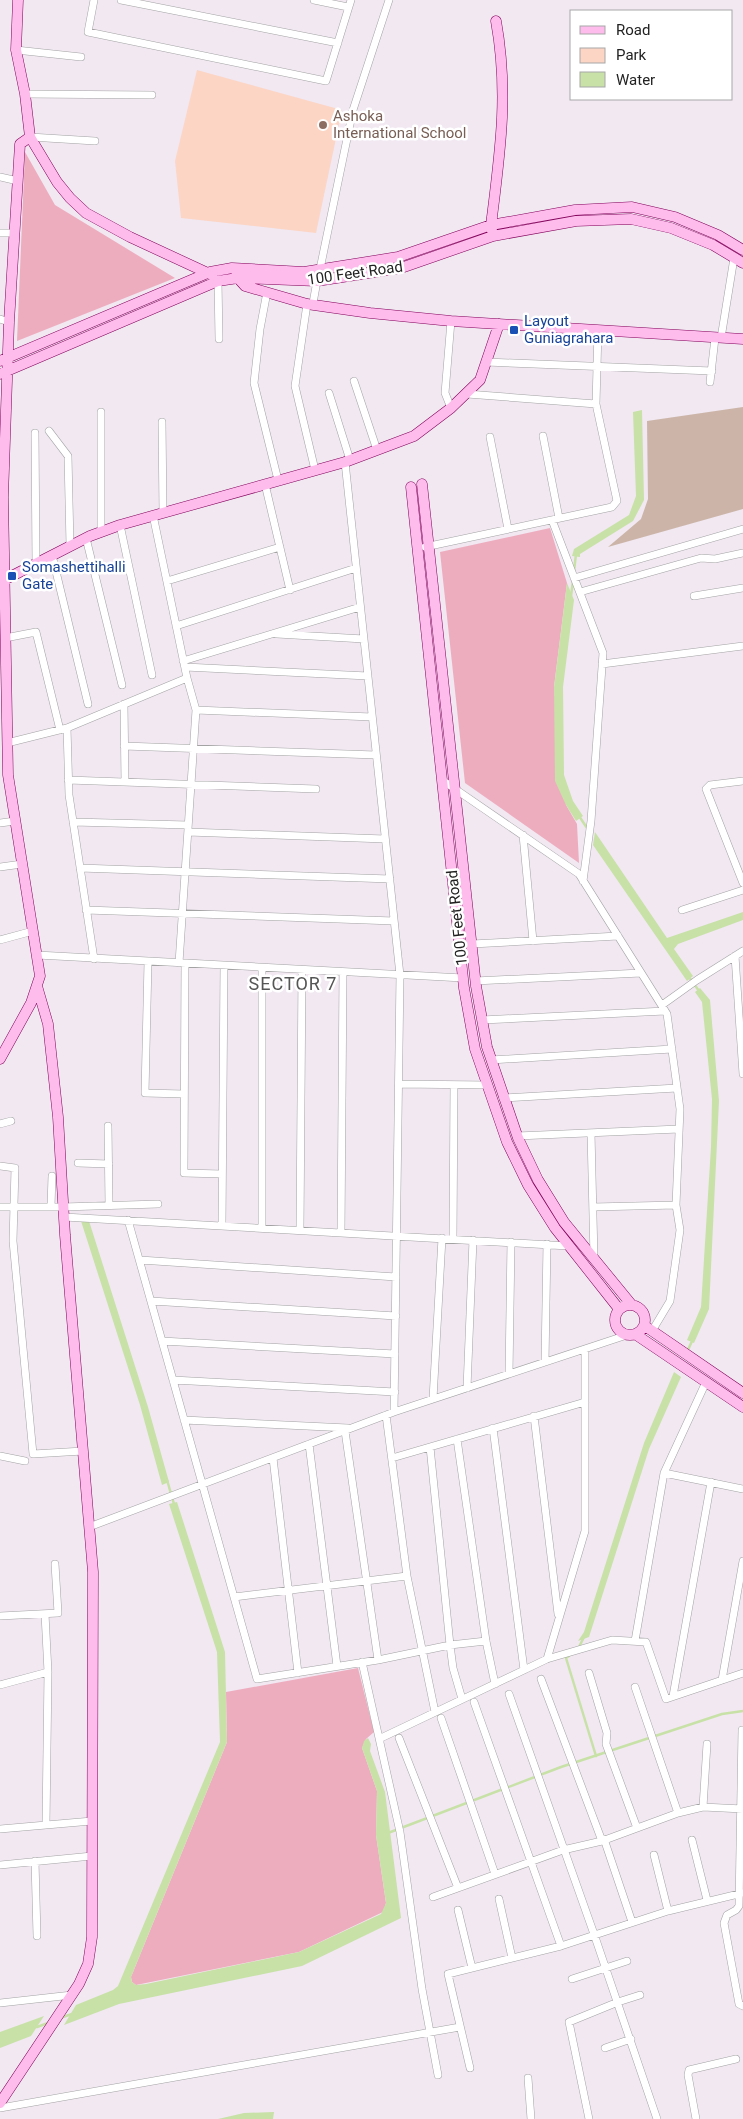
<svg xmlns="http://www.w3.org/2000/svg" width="743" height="2119" font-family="Roboto,sans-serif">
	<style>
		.grass { fill: #eeadbf }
		.cemetery { fill: #ccb5a8 }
		.park { fill: #fcd5c5 }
		.water { fill: #c8e1a7 }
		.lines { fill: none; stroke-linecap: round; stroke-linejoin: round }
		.stream { stroke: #c8e1a7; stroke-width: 2.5 }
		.street-casing { stroke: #a3a3a3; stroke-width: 8 }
		.secondary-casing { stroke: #820059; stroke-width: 11 }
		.street { stroke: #fff; stroke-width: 7 }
		.secondary { stroke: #fdbcec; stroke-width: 10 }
		.education-dot { fill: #8d6e63; stroke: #fff; stroke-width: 2 }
		.transit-dot { fill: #1a4fb4; stroke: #fff; stroke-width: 2 }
		.labels { text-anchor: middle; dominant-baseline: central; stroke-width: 5; stroke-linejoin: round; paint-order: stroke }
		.education-label { font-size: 15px; fill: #785e54; stroke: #fff; text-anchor: start }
		.street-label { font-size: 15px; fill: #222; stroke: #fff }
		.transit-label { font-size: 15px; fill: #164399; stroke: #fff; text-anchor: start }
		.quarter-label { font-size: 18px; letter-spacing: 1px; fill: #555; stroke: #fff }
	</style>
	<rect width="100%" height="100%" fill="#f1e8f2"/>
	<path class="grass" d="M25,152L55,205L175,278L17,341Z
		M550,528L567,583L554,687L566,805L577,824L579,863L465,783L440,552Z
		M358,1668L374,1732L366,1739L362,1748L377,1791L376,1835L386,1903L383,1912L299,1952L136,1985L132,1982L131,1977L227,1742L226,1692Z"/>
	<path class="cemetery" d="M743,407V509L608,547L641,519L648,499L647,421Z"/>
	<path class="park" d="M197,70L342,110L316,233L181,218L175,161Z"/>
	<path class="water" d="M642,410L644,500L633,521L580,554V557L572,556L574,549L629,515L636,496L633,412Z
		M567,583L574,600L563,687L564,775L573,801L583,816L576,821L566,805L555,781L554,687Z
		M595,832L667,938L743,912V920L678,944L674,949L693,976L687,981L593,845Z
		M700,988L710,1000L719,1101L709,1309L694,1343L687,1340L701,1307L711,1147L712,1099L702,1002L695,992Z
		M81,1221H89L148,1407L169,1482L162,1485L140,1405Z
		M674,1372L681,1377L649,1449L589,1637L578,1641L584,1632L644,1443Z
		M177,1502L225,1652L227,1742L131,1977L132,1982L136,1985L146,1984L299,1952L381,1914L386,1903L376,1835L377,1791L362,1748L364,1741L368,1738L371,1744L370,1751L385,1792L401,1918L302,1966L119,2004L64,2025L76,2005L113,1990L118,1986L220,1742L217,1652L169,1504Z
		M44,2016L31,2036L0,2048V2032Z
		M274,2112L273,2119H218L244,2113Z"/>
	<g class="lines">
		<path class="stream" d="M574,571L576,554
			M571,596L573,581
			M579,816L587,828
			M689,977L699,991
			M687,1352L693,1339
			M167,1480L174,1504
			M579,1647L584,1637
			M569,1656L566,1658L596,1756
			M388,1833L561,1767L722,1714L743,1711
			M60,2018L72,2014
			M37,2027L48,2023"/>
		<defs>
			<path id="street" d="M94,0L88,32L326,81L351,0
				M121,0L338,43
				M314,0L348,7
				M16,50L81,57
				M25,94L152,95
				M30,137L95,141
				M0,177L18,181
				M0,233H14
				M320,269L353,110L389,0
				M218,281L219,339
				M267,292L260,329L254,383L278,480
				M313,303L317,281
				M307,304L295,386L315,470
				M0,319L9,322
				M721,338L734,258
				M486,362L712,371
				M354,381L377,450
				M710,382L715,338
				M329,393L350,460
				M467,394L596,404
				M451,408L445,393L451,321
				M101,412V532
				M162,422L163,512
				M49,431L68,456L70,545
				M35,433L36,563
				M543,436L559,518
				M490,437L508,529
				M345,462L400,975L394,1412
				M265,484L290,590
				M153,515L187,678L196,710L179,963
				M552,520L603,653L591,821L583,881
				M120,525L152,675
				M86,538L122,685
				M425,547L612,507L617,501L596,404L598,330
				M52,555L88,704
				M574,578L743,529
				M167,581L280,547
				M580,592L701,558L715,559L743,553
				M694,596L743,588
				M176,626L356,568
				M277,634L364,639
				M5,638L36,632L60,730
				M183,661L360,607
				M602,664L743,646
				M185,667L368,676
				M124,704L125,782
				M196,710L372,717
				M67,728L69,795L94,959
				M7,743L67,728L187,678
				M124,746L376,755
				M68,780L316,789
				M442,780L579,874L667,1014L680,1109L676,1205L680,1230L670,1301L652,1331
				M743,781L710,785L706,789L743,883
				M73,822L188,825
				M0,823L15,821
				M188,832L385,839
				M523,835L533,941
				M0,867L22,864
				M80,868L390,879
				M86,910L394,921
				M682,910L743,890
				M0,940L33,931
				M472,944L618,936
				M37,955L463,978
				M735,956L743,1074
				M148,962L145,1093L184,1094
				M185,964L184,1173L222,1174
				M475,981L641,973
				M662,1005L697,980L743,951
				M482,1020L665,1011
				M491,1060L672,1049
				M399,1084L487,1085
				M503,1098L677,1088
				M0,1124L11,1121
				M108,1126L109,1205
				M591,1133L594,1258
				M517,1136L679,1129
				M78,1163L109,1164
				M0,1166L15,1168L13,1241L33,1454L83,1451
				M51,1206L52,1176
				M0,1207H63L158,1204
				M593,1207L676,1205
				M64,1217L568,1246
				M128,1220L257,1679L378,1660L450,1645L486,1641
				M222,1226L224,966
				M262,1228V968
				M300,1230L302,970
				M341,1233L343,972
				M453,1239L454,1085
				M140,1260L396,1277
				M151,1301L396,1316
				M162,1341L395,1354
				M545,1362L547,1244
				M509,1374L511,1242
				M173,1380L395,1392
				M467,1388L473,1240
				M433,1399L442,1238
				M386,1415L407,1576L435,1712
				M534,1416L558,1614
				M184,1420L348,1428
				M493,1428L524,1670
				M345,1431L378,1660
				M457,1439L486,1641L495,1684
				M309,1444L337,1666
				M430,1447L450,1645L453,1668L462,1699
				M0,1456L25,1461
				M273,1458L298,1673
				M392,1458L585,1402
				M664,1473L743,1489
				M89,1527L394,1412L627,1335
				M234,1597L407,1576
				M45,1614L48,1672L46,1825
				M0,1616L58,1613L55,1564
				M635,1641L664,1473L706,1382
				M547,1659L585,1531V1349
				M362,1662L400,1832L422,1989L438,2075
				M589,1673L607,1733L606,1744L637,1828
				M541,1679L602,1841
				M722,1680L743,1561
				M0,1685L48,1672
				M635,1687L678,1813
				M509,1694L594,1934L657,2119
				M673,1696L711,1482
				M441,1718L495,1874
				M742,1730L739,1906L736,1910L727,1915L724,1923L739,2004L743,2006
				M381,1738L547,1659L612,1640L646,1642L666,1699L743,1673
				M399,1738L458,1888
				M703,1807L707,1744
				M0,1829L92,1821
				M604,1839L632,1922
				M692,1840L707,1900
				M654,1855L668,1911
				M35,1861L37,1936
				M0,1865L92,1856
				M433,1897L563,1850L602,1841L678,1813L703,1807L743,1809
				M499,1899L512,1958
				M458,1910L472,1968
				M561,1946L668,1911L743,1893
				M572,1979L627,1961
				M0,2003L72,1995
				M605,2048L631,2039
				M470,2068L448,1974L561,1946L474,1702
				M528,2078L531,2119
				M0,2108L460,2027
				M589,2119L569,2022L618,2002L640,1995
				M696,2119L688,2075L689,2070L736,2059"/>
			<path id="secondary" d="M18,0L16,50L25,94L30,137L57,182L70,198L86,213L130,237L212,275
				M492,231L491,225C500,153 509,93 496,21
				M236,276L245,286L307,304L370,313L451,321L743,339
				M0,361L210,272L232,268L304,272L398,257L491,225L575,210L632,207L675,217L718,235L743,250
				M0,374L218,281L238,278L317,281L401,268L493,236L576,221L631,219L671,228L713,245L743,263
				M422,484L476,986L487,1047L518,1138L538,1180L564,1222L631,1304
				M411,487L464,988L475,1049L507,1142L528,1185L555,1228L619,1309
				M0,582L90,536L120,525L345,462L414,436L451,408L480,380L499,324
				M0,1059L31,1003L40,976L8,775L3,497L9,322L20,144L30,137
				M615 1320a15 15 0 1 1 30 0a15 15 0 1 1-30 0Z
				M645,1326L743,1393
				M635,1334L743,1407
				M0,2103L79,1984L88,1964L92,1937L93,1572L65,1235L58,1117L48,1024L37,986"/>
		</defs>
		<use href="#street" class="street-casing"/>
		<use href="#secondary" class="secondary-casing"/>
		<use href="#street" class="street"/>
		<use href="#secondary" class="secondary"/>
	</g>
	<circle class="education-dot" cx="323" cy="125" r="5"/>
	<g class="transit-dot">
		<rect x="509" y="325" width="10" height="10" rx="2.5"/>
		<rect x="7" y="571" width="10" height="10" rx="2.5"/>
	</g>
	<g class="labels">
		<g class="education-label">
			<text x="333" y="116">Ashoka<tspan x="333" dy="17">International School</tspan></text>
		</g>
		<g class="street-label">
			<text transform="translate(355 273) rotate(-8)">100 Feet Road</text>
			<text transform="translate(457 918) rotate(-96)">100 Feet Road</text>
		</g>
		<g class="transit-label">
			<text x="524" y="321">Layout<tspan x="524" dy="17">Guniagrahara</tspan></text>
			<text x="22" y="567">Somashettihalli<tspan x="22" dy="17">Gate</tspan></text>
		</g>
		<g class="quarter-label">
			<text x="293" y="983">SECTOR 7</text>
		</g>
	</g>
	<rect x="570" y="10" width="162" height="90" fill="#ffffff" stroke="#a7a7a7"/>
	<rect x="580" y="26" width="25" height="8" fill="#fdbcec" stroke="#a7a7a7"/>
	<text x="616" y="35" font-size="15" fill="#222222">Road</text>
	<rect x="580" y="48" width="25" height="15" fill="#fcd5c5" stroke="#a7a7a7"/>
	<text x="616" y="60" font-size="15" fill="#222222">Park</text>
	<rect x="580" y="72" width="25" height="15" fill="#c8e1a7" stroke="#a7a7a7"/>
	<text x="616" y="85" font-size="15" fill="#222222">Water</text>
</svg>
